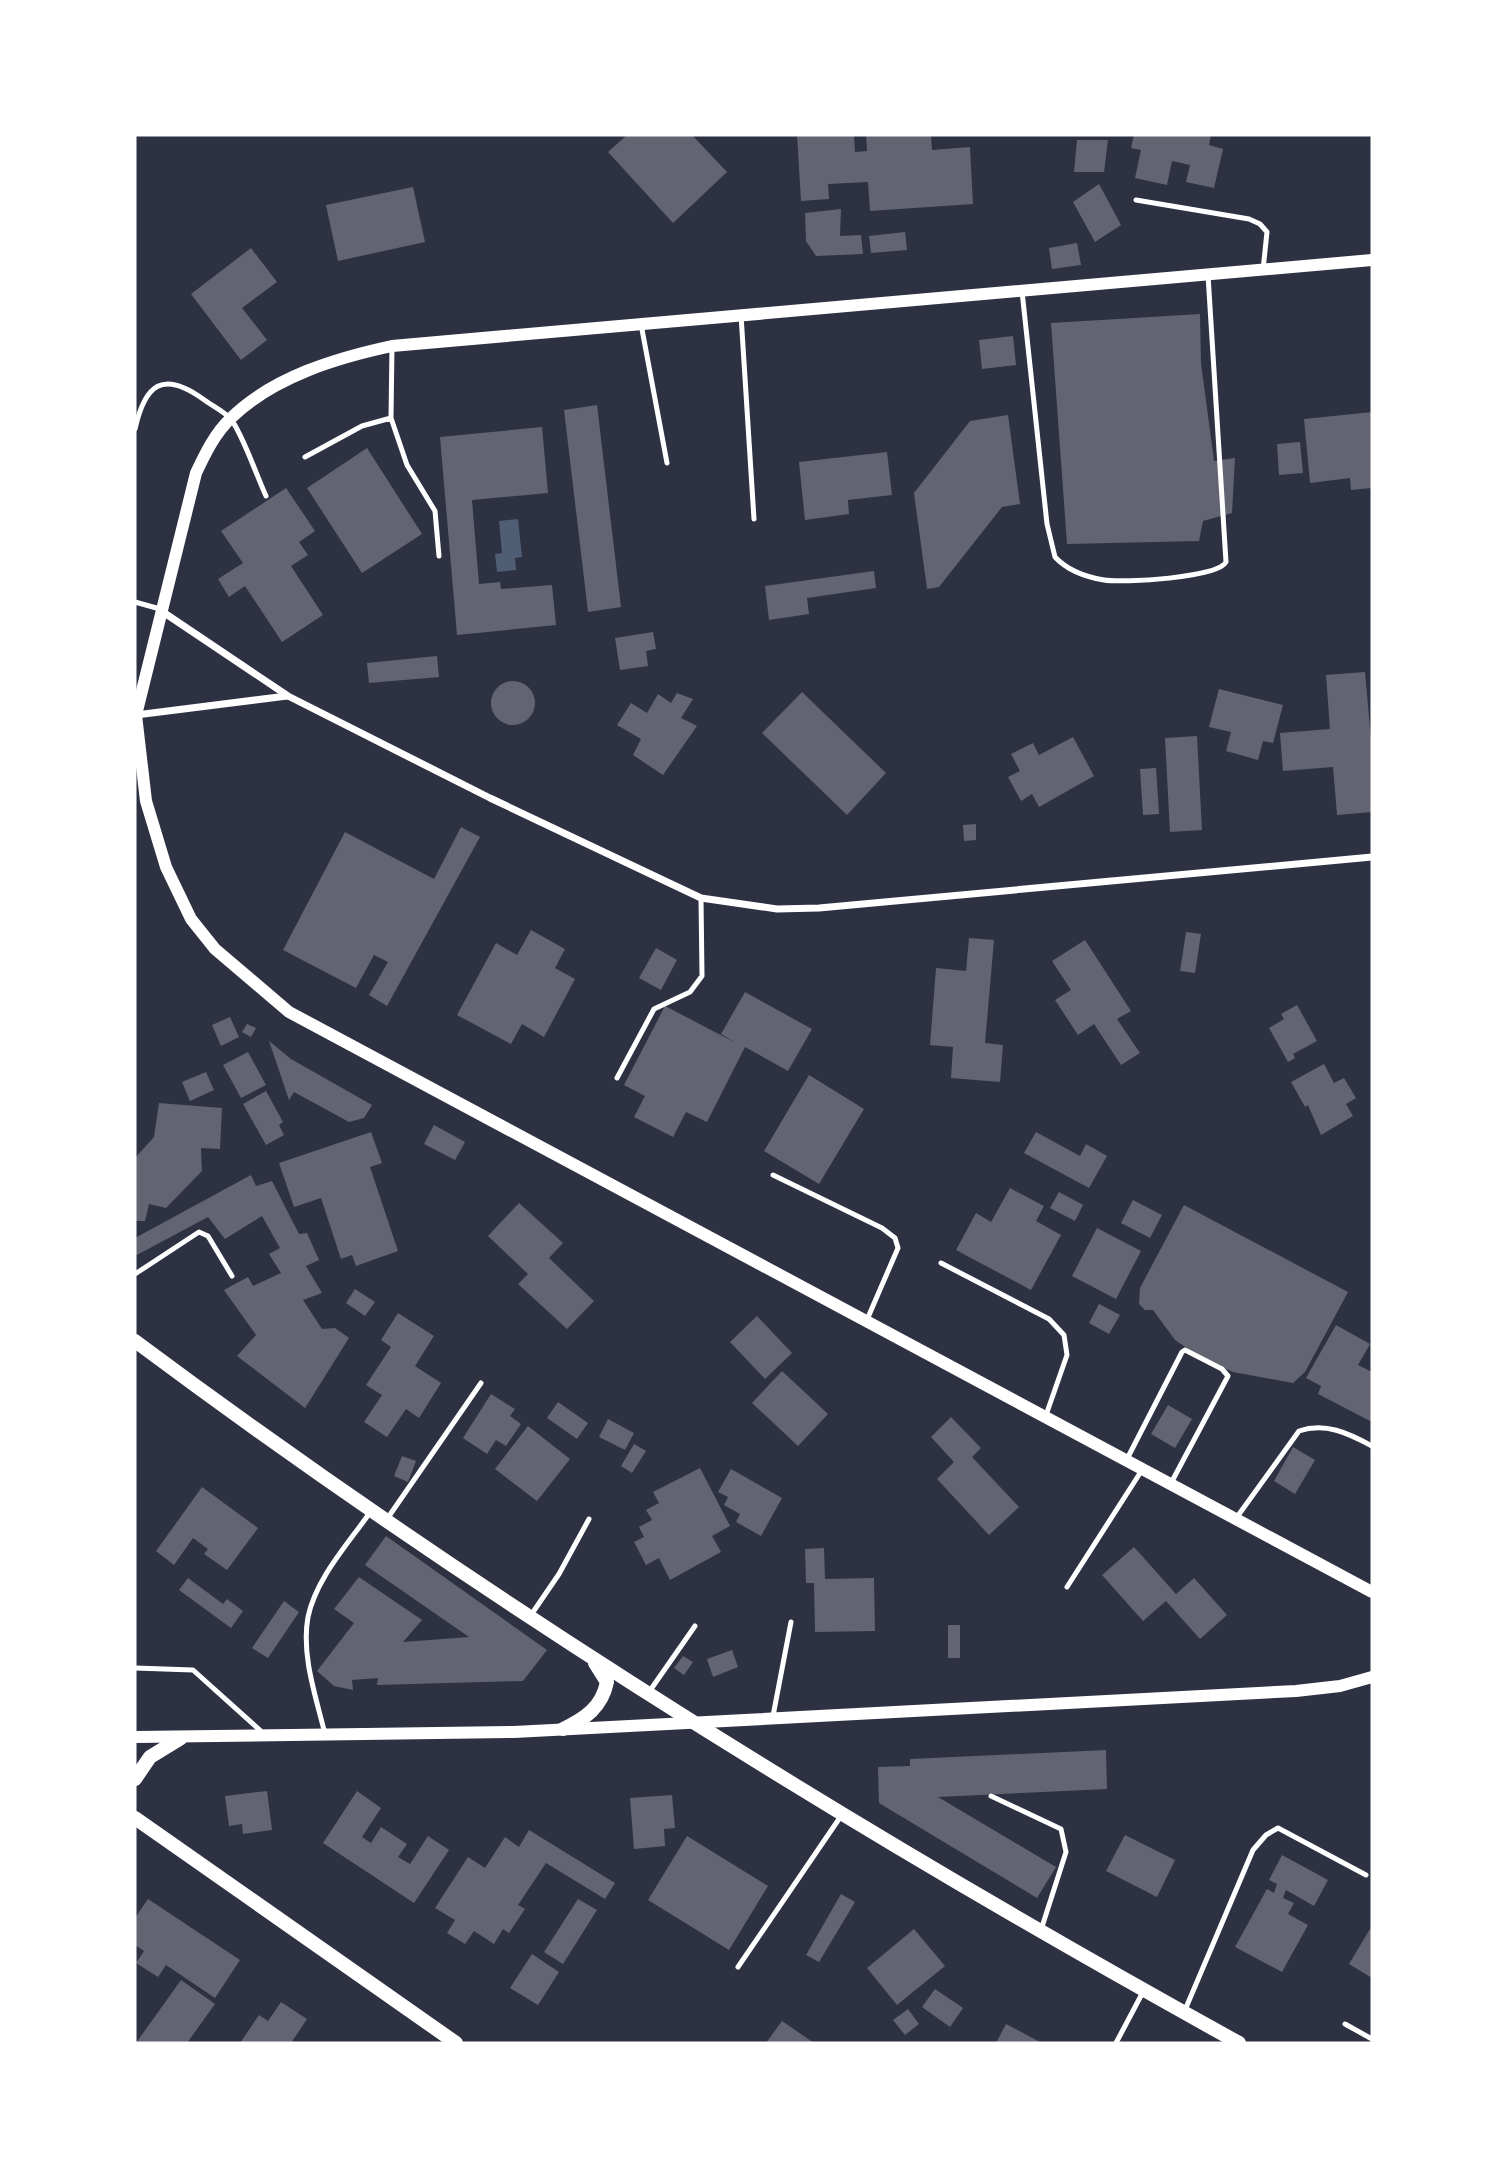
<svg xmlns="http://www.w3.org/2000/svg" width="1507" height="2178" font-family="Poppins,sans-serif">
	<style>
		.water { fill: #4f5d75 }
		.building { fill: #626471 }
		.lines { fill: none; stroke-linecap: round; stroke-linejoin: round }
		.service { stroke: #fff; stroke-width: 5 }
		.minor { stroke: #fff; stroke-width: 7 }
		.tertiary { stroke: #fff; stroke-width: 12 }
		.secondary { stroke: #fff; stroke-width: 14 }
	</style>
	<rect width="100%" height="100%" fill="#2d3142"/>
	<path class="water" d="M518,519L522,557L515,558L516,570L497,572L495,554L502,553L499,521Z"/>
	<path class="building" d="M627,135H692L727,172L673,223L608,152Z
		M797,135H854L855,152L867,151L866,135H931L932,150L970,147L973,204L870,211L868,182L828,184L829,199L801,201Z
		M1134,135H1211L1209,145L1223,149L1214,188L1186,182L1190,165L1172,161L1167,185L1135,178L1141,150L1131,148Z
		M1077,140H1108L1104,172H1074Z
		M1099,184L1121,225L1095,242L1073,202Z
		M413,187L425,242L338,261L326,205Z
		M841,209L840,236L861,235L863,254L816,256L806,241L805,213Z
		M905,232L907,250L871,253L869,236Z
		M1077,243L1081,265L1052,269L1049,248Z
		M251,248L277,282L242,308L267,340L241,360L191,294Z
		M1200,314L1201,363L1214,461L1235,458L1232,513L1203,521L1199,541L1067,544L1051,323Z
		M1013,336L1016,365L982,369L979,340Z
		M597,405L621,607L588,612L564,410Z
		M1372,412V488L1351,490L1350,478L1310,483L1304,419Z
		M1008,415L1020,504L1002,507L939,587L927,589L914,493L970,421Z
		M542,427L548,493L472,500L479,584L500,582L501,589L552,585L556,625L457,635L440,437Z
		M1300,442L1303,473L1279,475L1277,444Z
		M367,448L422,534L362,573L307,488Z
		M887,452L892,495L848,500L849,514L805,520L799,462Z
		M286,488L315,531L299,542L308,555L291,566L323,615L282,642L245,586L229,597L218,579L243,563L221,531Z
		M874,571L876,588L807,598L809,614L769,620L765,586Z
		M653,632L656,649L646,651L648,666L620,670L615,638Z
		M437,656L439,677L369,683L367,663Z
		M1365,672L1372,751V812L1337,815L1333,767L1283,771L1280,733L1330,729L1326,675Z
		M491 703a22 22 0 1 1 44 0a22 22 0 1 1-44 0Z
		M1219,689L1283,705L1273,743L1263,741L1258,760L1226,751L1231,732L1209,727Z
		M802,692L886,773L847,815L762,733Z
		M677,693L693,699L681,718L697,726L663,775L633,755L641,739L617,725L631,703L647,713L658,694L671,703Z
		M1197,736L1202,830L1170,832L1165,738Z
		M1073,737L1094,776L1039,807L1032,794L1021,801L1008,777L1020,771L1011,754L1033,743L1039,755Z
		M1156,768L1159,814L1143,815L1140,769Z
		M976,824V840L964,841L963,825Z
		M461,827L480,837L387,1006L369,995L388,962L374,955L356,988L283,950L345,832L434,879Z
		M531,930L565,949L555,968L575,979L544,1037L522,1024L511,1044L457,1015L496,943L517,955Z
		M1186,932L1201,934L1195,973L1180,971Z
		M969,938L994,940L985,1043L1003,1045L1000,1082L951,1078L953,1047L930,1045L936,968L966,971Z
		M1085,940L1131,1011L1117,1019L1140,1053L1121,1065L1094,1024L1078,1035L1055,1000L1071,990L1052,961Z
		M656,948L677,960L661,990L639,978Z
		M745,992L812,1029L788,1071L745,1047L707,1122L686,1112L673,1137L634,1117L645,1096L624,1085L665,1006L736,1043L721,1034Z
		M1297,1005L1317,1041L1293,1054L1295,1058L1288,1062L1269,1028L1284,1019L1281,1014Z
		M230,1017L239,1037L221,1046L212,1025Z
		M247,1024L256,1028L251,1037L242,1032Z
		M269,1041L291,1059L372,1105L364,1118L349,1122L294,1092L289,1100Z
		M248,1052L266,1085L241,1098L223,1065Z
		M1324,1064L1334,1083L1344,1078L1356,1098L1346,1104L1353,1116L1321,1135L1308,1105L1305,1107L1291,1082Z
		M206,1072L214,1090L190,1101L182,1082Z
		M809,1075L864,1109L819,1184L764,1151Z
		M266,1091L283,1122L279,1125L284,1135L266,1145L243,1104Z
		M159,1103L222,1108L220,1149L201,1148L202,1171L166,1208L149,1204L145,1221H135V1158L154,1137Z
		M434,1125L465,1142L455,1160L424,1144Z
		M371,1132L382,1163L370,1167L398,1251L356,1266L352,1255L341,1259L321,1198L294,1207L279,1163Z
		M1036,1132L1080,1156L1086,1144L1107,1156L1089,1188L1024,1153Z
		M251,1175L256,1186L272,1181L299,1234L307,1233L319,1260L306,1266L322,1293L303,1300L322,1329L335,1328L349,1338L305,1408L237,1356L256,1335L224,1290L248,1277L253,1286L281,1273L269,1254L280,1248L262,1216L225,1239L208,1217L135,1256V1238Z
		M1010,1188L1044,1206L1036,1221L1061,1235L1031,1290L956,1250L976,1213L991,1222Z
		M1059,1192L1083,1205L1075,1221L1050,1208Z
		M1133,1200L1162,1215L1150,1238L1121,1223Z
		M519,1203L563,1243L549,1258L594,1301L567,1329L518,1284L528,1274L488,1236Z
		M1184,1205L1348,1292L1305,1372L1293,1383L1233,1372L1203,1359L1175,1340L1153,1310H1145L1139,1304L1140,1288Z
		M1097,1228L1141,1251L1116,1299L1072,1276Z
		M355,1289L375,1302L365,1316L346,1303Z
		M1099,1304L1120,1315L1109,1334L1089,1323Z
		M398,1313L434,1336L415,1366L441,1383L419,1418L406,1409L387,1437L364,1422L382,1395L366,1385L391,1347L381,1340Z
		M757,1316L792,1353L765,1379L730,1342Z
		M1336,1325L1370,1344L1358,1365L1372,1372V1422L1318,1394L1321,1386L1306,1378Z
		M782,1371L828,1414L798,1446L752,1403Z
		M491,1394L515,1409L510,1416L521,1424L506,1446L496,1440L487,1454L463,1438Z
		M558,1402L588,1423L577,1439L547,1418Z
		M1168,1405L1192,1419L1175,1448L1151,1434Z
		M951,1417L981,1448L972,1457L1019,1507L989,1535L937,1479L954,1462L931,1437Z
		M608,1419L634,1433L625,1450L599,1437Z
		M528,1426L570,1459L537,1501L495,1469Z
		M634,1444L646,1451L632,1473L621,1466Z
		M1293,1447L1315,1460L1295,1494L1274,1481Z
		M402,1456L416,1461L408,1482L394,1476Z
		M700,1468L730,1526L712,1536L721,1552L670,1580L659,1558L646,1565L634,1542L644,1537L639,1527L652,1520L646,1510L659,1503L653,1492Z
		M731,1469L782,1498L761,1536L736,1522L740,1514L724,1505L728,1497L718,1492Z
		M202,1487L258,1528L227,1570L204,1554L208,1549L193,1538L174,1565L156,1551Z
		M386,1536L547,1650L523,1681L377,1685L378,1678L352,1680L353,1690L334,1686L317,1671L354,1623L334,1609L359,1577L422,1620L403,1642L469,1637L365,1565Z
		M1134,1547L1176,1594L1194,1578L1227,1615L1200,1639L1166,1601L1143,1621L1102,1575Z
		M824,1548L825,1579L874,1578L875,1631L815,1632L814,1583H806L805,1549Z
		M188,1578L223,1604L227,1599L243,1611L231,1628L179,1590Z
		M284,1601L299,1612L268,1658L252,1648Z
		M948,1625H960V1658H948Z
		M732,1650L738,1667L713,1677L707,1659Z
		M683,1656L693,1662L684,1675L674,1668Z
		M1106,1750L1107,1789L938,1797L1056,1867L1037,1898L879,1803L878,1767L910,1766V1759Z
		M267,1791L272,1830L243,1834L242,1824L229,1826L225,1796Z
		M357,1791L381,1808L362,1837L371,1843L381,1827L407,1844L398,1857L410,1864L428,1836L449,1850L414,1903L323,1843Z
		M672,1795L675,1828L664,1829L665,1846L634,1849L630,1798Z
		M529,1830L615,1883L605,1899L546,1863L518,1905L525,1909L509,1933L503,1929L494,1944L474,1931L465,1944L447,1933L455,1920L435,1908L468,1857L485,1868L505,1837L519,1847Z
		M1125,1835L1175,1860L1157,1897L1106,1871Z
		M687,1836L768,1886L729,1950L648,1900Z
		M1282,1855L1328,1880L1314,1906L1286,1890L1283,1898L1294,1903L1288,1914L1308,1925L1282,1972L1235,1947L1267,1889L1274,1893L1277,1884L1269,1880Z
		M841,1894L855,1902L819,1962L806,1955Z
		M148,1899L240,1960L215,1998L166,1965L158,1977L136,1963L144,1951L135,1945V1918Z
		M578,1899L597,1910L563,1964L544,1952Z
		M914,1929L945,1966L897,2005L867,1968Z
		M1370,1929L1372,1931V1978L1349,1964Z
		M532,1954L559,1972L538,2005L510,1988Z
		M181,1980L215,2004L187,2043H136Z
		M935,1989L963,2008L950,2027L922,2007Z
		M281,2002L307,2019L291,2043H240L259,2015L268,2021Z
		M908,2009L919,2024L905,2035L893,2020Z
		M782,2021L814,2043H766Z
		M1006,2024L1042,2043H996Z"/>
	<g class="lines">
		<path class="service" d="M1136,200L1249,219L1260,224L1267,232L1263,270
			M1022,291L1047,524L1055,557C1067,570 1086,577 1104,580C1123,583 1218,578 1226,562L1208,275
			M741,315L754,519
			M641,324L667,463
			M392,346L391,418L407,465L435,511L439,556
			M135,429C145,384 163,370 203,399C211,405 223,411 230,418C242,432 257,477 266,496
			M305,457L362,426L391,418
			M135,602L160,609
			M617,1078L654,1009L690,992L702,976L701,898
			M773,1175L882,1228L895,1238L898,1248L866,1322
			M941,1263L1049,1319L1064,1335L1067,1355L1045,1418
			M135,1274L199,1232L208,1236L232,1276
			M1127,1459L1182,1352L1185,1350L1222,1369L1228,1376L1170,1485
			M1237,1517L1299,1431C1325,1422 1348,1433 1372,1446
			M387,1519L481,1383
			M1067,1587L1142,1470
			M531,1615L559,1574L589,1519
			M135,1668L193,1670L262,1732
			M649,1692L695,1626
			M773,1716L791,1622
			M325,1734C316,1697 301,1655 308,1617C316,1578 349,1543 371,1511
			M991,1796L1061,1829L1066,1852L1041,1930
			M738,1967L841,1816
			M1185,2010L1253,1850L1266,1835L1278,1828L1366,1875
			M1345,2024L1372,2039
			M1116,2043L1144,1990"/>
		<path class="minor" d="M160,610L288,696L490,798L701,898L777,909L819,908L1372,857
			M136,715L287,696"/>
		<path class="tertiary" d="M1372,260L392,346C336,358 273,377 231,418C215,433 205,454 196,473L136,715L146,801L166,867L191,919L215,949L289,1012L1372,1592
			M135,1737L514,1732L1296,1691L1340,1686L1372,1677"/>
		<path class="secondary" d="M135,1341C485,1602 857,1832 1239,2043
			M563,1729C585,1719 602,1707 607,1682L595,1663
			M135,1779L150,1757L181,1738
			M135,1818L456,2043"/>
	</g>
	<rect width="1507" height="2178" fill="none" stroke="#ffffff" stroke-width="273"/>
</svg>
